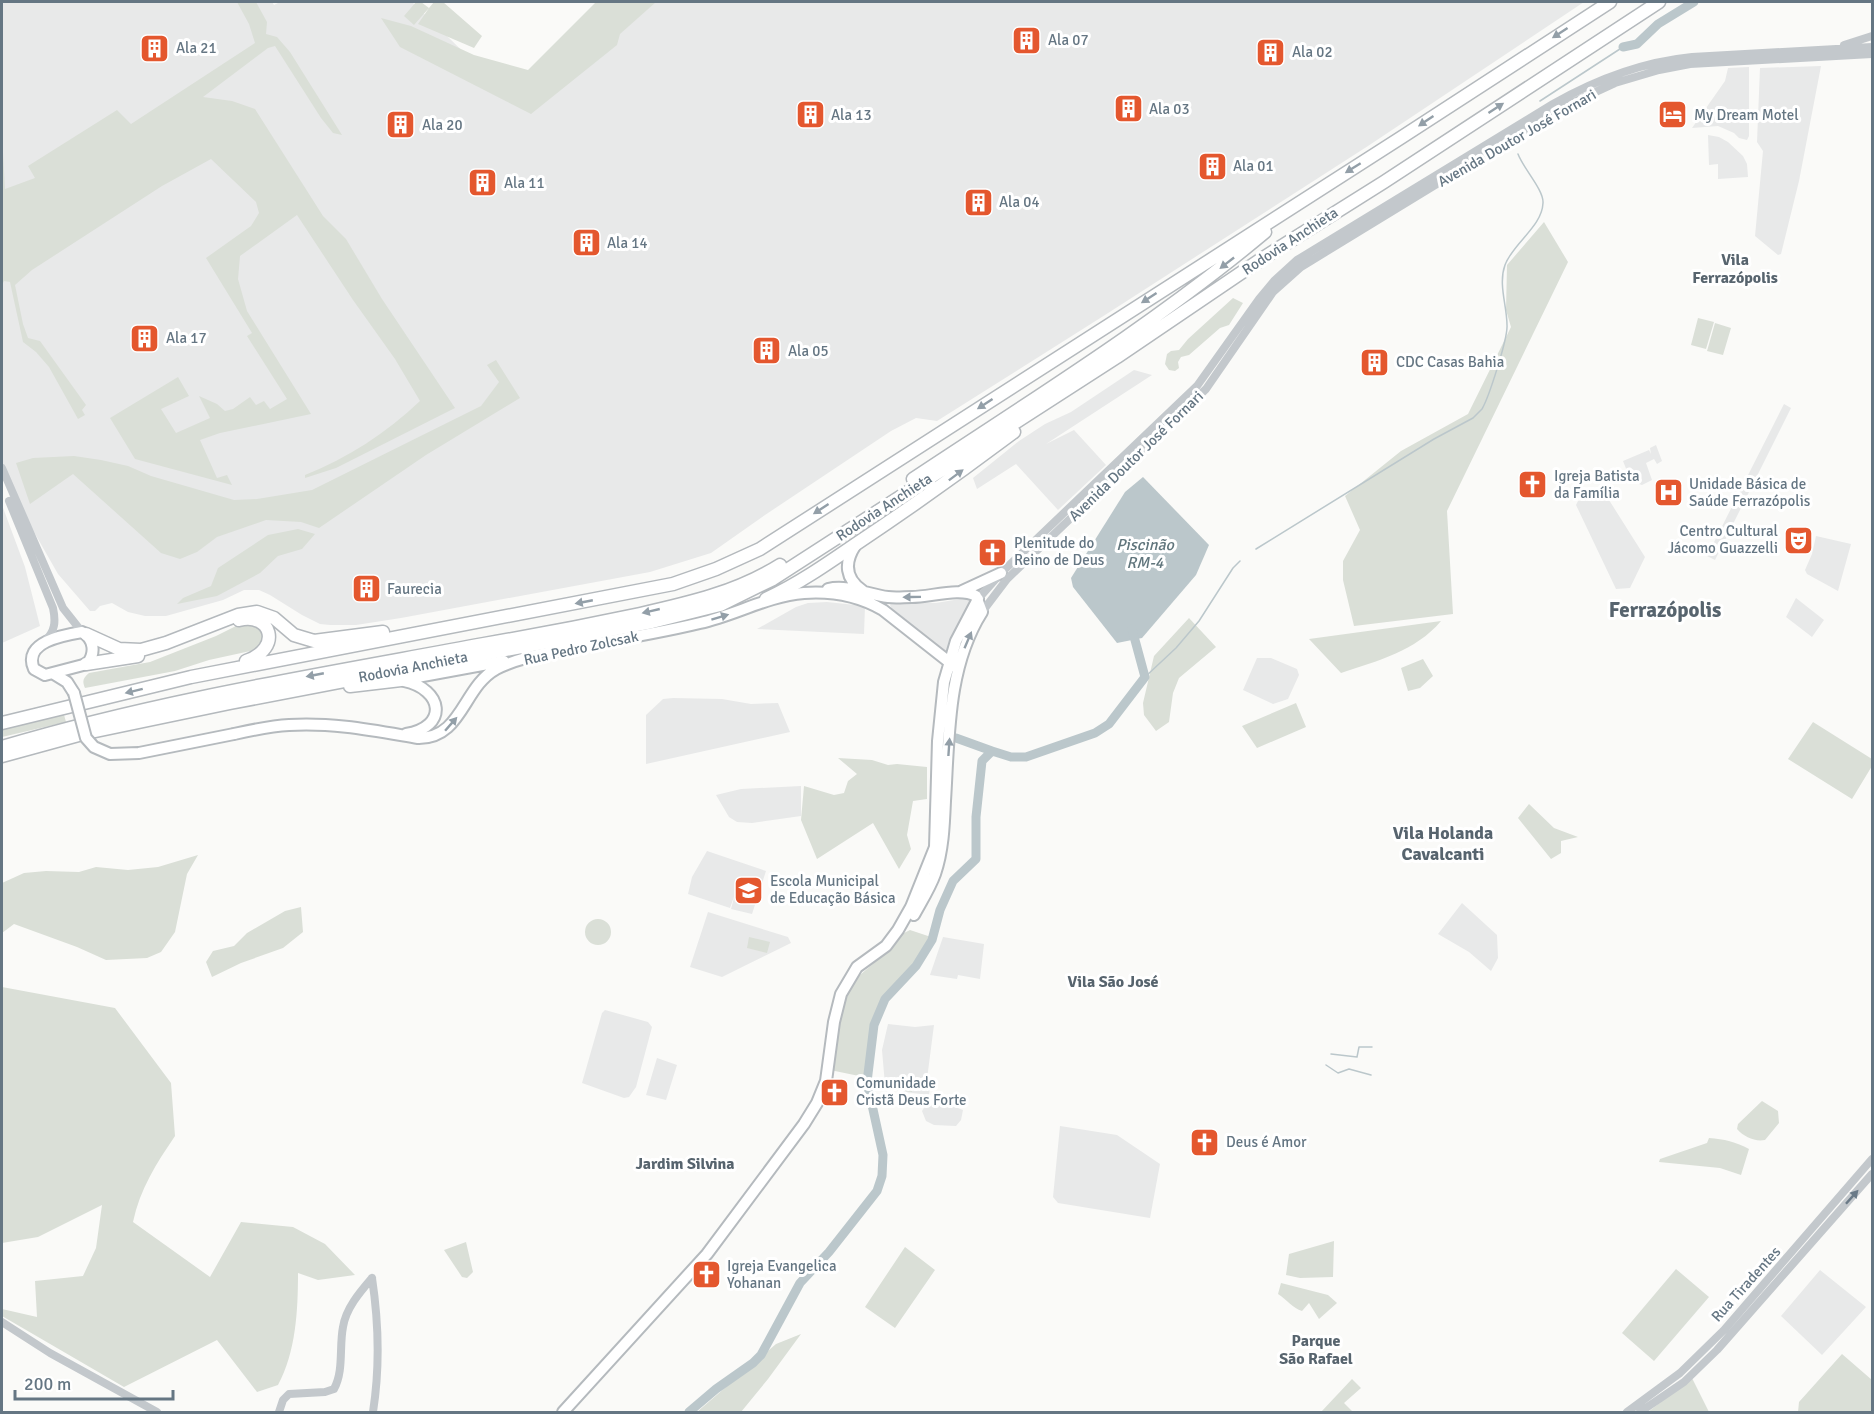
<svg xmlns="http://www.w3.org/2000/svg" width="1874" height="1414" font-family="Signika,sans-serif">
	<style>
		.built { fill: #e8e9e9 }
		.green { fill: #dadfd7 }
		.water { fill: #bbc7cb }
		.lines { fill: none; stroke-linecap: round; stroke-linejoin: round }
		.stream { stroke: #bbc7cb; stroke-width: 1.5 }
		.river { stroke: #bbc7cb; stroke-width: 9 }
		.major-casing { stroke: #b5babe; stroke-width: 14 }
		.highway-casing { stroke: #b4b9bd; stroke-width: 15 }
		.minor { stroke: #c3c8cc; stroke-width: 8 }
		.major { stroke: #fff; stroke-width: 10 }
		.highway { stroke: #fff; stroke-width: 12 }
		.major-bridge-casing { stroke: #b5babe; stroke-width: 14; stroke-linecap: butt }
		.major-bridge { stroke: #fff; stroke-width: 10 }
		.oneway { fill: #939fa8 }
		.oneway2 { fill: #6a7a87 }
		.labels { text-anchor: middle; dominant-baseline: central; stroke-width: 6; stroke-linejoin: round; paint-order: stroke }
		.poi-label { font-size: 15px; fill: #657683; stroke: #fff; text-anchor: start }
		.street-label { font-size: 15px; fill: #657683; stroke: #fff }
		.neighbourhood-label { font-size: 16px; font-weight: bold; fill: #57646e; stroke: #fff }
		.water-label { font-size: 16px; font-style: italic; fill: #60757c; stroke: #fff }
		.quarter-label { font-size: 18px; font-weight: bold; fill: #57646e; stroke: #fff }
		.district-label { font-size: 21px; font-weight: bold; fill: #57646e; stroke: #fff }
	</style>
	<rect width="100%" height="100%" fill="#fafaf8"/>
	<path class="built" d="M2,2H272L274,5L280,2H412L520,107L614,2H1584L1368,146L1105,315L937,421L916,418L891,431L765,515L711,553L650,572L401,618L356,625H330L320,624L302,615L270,595L259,590H244L223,600L166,616H145L128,612L112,603L100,606L95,611H90L58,574L22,511L2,464Z
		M1821,66L1799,181L1782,250L1781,254L1778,255L1755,236L1763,151L1757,142L1760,68Z
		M1749,67V136L1747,140L1739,138L1734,133L1718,126L1692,128L1725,81L1728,68Z
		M1708,135L1719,137L1728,142L1743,156L1747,164L1748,177L1718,179V164L1709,165Z
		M1134,370L1152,375L1046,444L1074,430L1106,465L1058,510L1016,464L977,489L973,478L1019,441L1045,424L1071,412Z
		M1784,404L1791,408L1715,560L1707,556Z
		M1656,445L1662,461L1657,464L1654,459L1646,463L1652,480L1642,485L1639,484L1633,469L1627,471L1623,461L1649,450L1651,454L1650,448Z
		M1605,498L1609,500L1645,557L1630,588L1616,589L1576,505L1578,501Z
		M2,505L25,567L40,626L2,643Z
		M1816,536L1851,544L1838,591L1807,574L1805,570L1812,554Z
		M966,598L969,600L972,606L948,654L942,653L895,615L890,605L892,602L936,603Z
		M1796,598L1824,620L1812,637L1786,617Z
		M827,602L865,606L864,634L757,629L796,607L808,603Z
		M1257,658H1271L1297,669L1299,675L1288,699L1273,704L1243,690Z
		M673,698L722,699L751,704L778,703L790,732L646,764V715L663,699Z
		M801,786V816L752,823L737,822L729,817L716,795L741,789Z
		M707,851L766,871L752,914L731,909L735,894L730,908L688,894L692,877Z
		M1462,903L1497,935L1498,958L1491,971L1469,952L1438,934Z
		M708,912L788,937L791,943L722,977L690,967Z
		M943,937L984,944L980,979L958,975L957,979L930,975Z
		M605,1010L648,1022L652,1027L636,1087L629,1097L624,1098L582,1083L602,1013Z
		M888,1024L915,1027L934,1025L927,1079L931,1080L929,1095L889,1090L885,1085L882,1050Z
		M657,1058L677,1065L666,1100L646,1095Z
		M927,1103L950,1105L963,1110L961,1120L956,1126L934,1125L926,1121L922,1111Z
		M1060,1126L1117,1135L1160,1164L1150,1218L1058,1203L1053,1197Z
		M1820,1270L1866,1307L1822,1355L1781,1316Z"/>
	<path class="green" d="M237,2H256L267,22L266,34L277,37L290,52L342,135L333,133L321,118L275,46L268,48L203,97L232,101L255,109L323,216L346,239L382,299L455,408L336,468L305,478V475C348,458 386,433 420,401L395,359L353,300L297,215L240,256L238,279L247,311L311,414L220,433L200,440L217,478L227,475L232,485L135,459L110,418L178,377L189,396L161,409L176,433L210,418L199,396L217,404L225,411L233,409L250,397L256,405L264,401L270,409L287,399L247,336L252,333L206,258L251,226L259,213L256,202L211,159L162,186L32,270L15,285L23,324L28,338L40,341L86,405L82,410L85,415L78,419L49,367L36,352L23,342L10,282L4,281L2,285V134L5,189L35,178L28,166L117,110L131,124L255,43L249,24Z
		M416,2H421L429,8L434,2H443L482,36L474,48L418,24L429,8L414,25L404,16Z
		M596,2H656L620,34L617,45L531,114L400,47L381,18L411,26L474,55L528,70Z
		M1544,222L1568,262L1447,511L1453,614L1354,626L1343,580V561L1360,530L1345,496L1401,451L1468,414L1511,327L1506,310L1507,265Z
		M1233,298L1243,303L1229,325L1220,328L1189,355L1181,357L1178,362L1179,368L1175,371L1169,370L1165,364L1167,354L1171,351L1179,350L1188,339Z
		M1698,318L1714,322L1706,349L1691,345Z
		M1715,323L1731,328L1723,355L1707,351Z
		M496,360L520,398L426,455L319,528L301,522L266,520L217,537L197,552L180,559L161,553L73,474L30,504L16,463L33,458L74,456L101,460L128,466L151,476L234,500L257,499L312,490L481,406L499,382L487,365Z
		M298,529L315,534L302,549L278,556L260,573L217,596L177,604L183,598L211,586L218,568L268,535Z
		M1189,618L1216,647L1179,678L1173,693L1169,722L1156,731L1144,715L1143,703L1154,656Z
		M1441,621C1416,651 1377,661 1341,673L1309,639Z
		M238,625H256L261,632L263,639L255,650L209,660L175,671L85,688C82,681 83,678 89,673L150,662L216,636Z
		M1423,659L1433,676L1420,688L1408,691L1401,668Z
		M1296,703L1306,727L1257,748L1242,726Z
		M63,711L66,722L2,737V729Z
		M1813,722L1872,759V766L1852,799L1788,759Z
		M838,758L872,760L888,765L897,764L927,767V799L913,801L907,835L911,849L899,869L873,823L817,859L801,820L804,786L834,795L844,793L848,781L857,774Z
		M1529,804L1554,828L1578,837L1561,841V853L1551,859L1518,818Z
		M198,855L187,874L175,932L161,952L147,958L106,960L77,947L14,924L2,933V883L24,873L46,871L79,872L96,867L128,870L158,867Z
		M301,907L303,932L283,948L241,963L212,977L206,962L213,951L234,946L247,933L285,911Z
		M585 932a13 13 0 1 1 26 0a13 13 0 1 1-26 0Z
		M910,930L931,937L915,964L883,998L877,1011L870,1037L864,1077L830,1070L842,1001L853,981L889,950L904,933Z
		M749,937L770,942L767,953L747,948Z
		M2,987L115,1008L171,1083L175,1136C156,1164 140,1189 133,1222L210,1277L241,1222L293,1227L325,1244L355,1275L318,1280L298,1273C298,1310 296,1352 278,1385L257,1392L217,1340L124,1387L2,1316V1309L37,1317L35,1281L83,1276L96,1248L102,1205L38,1237L2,1243Z
		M893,1077L914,1079L912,1092L891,1089Z
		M1762,1101L1778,1111L1779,1123L1765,1140C1755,1142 1744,1137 1737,1129L1738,1124Z
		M1709,1138C1724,1139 1736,1142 1749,1149L1741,1175L1720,1168L1659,1162L1660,1159L1707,1143Z
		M1334,1241L1333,1277L1300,1278L1286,1275L1289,1254Z
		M466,1242L473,1272L467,1278L462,1277L444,1250Z
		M905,1247L935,1270L895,1328L865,1307Z
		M1676,1269L1709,1297L1654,1361L1622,1333Z
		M1281,1283L1328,1295L1337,1303L1319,1319L1309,1303L1302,1311C1293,1308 1287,1300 1278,1294Z
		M801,1334L768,1379L741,1412H697L776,1344Z
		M1842,1354L1872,1380V1412H1798L1799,1402Z
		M1692,1378L1709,1412H1648Z
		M1352,1379L1361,1388L1344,1403L1353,1412H1321Z"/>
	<path class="water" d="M1143,477L1209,545L1196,575L1142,638L1117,643L1073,587L1071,578L1125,492Z"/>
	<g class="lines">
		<path class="stream" d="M1540,101L1623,47
			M1256,549L1434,439L1473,418L1482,409C1489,397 1508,338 1507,325C1507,306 1498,284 1505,265C1513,243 1542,227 1543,203C1544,190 1523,168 1518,154
			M1145,677L1176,648L1199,621L1233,568L1240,561
			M1331,1054L1357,1057L1359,1047H1372
			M1326,1065L1338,1073L1349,1069L1371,1075"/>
		<path class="river" d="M1623,47L1637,44L1658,24L1694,2
			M956,738L992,751
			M689,1412L716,1389L753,1363L761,1355L800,1283L829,1252L877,1191L882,1176L883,1155L867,1082L874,1025L885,999L916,966L932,940L940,910L953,881L976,859V817L982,761L992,751L1011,757H1026L1095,733L1109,724L1145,677L1132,629"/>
		<defs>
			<path id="major" d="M855,546C844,563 845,579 863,591
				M828,589C848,584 869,595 888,597C896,598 904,597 912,597C930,597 961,587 976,596L982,612C947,667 949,738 945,801C944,825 943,851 935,874C930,888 921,902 914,915
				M962,591L1001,573
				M82,632C94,639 96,653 87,664L45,675L34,669C22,642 64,635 82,632Z
				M54,674L67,682L74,693
				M401,680L504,661
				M404,681C443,689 449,727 406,734
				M234,734C252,730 270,726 289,725C332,722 376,731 418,738C462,739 463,687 496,669C520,657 548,653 575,647C616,640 659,633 700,623C736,615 767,596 804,593C832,591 859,596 883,610L958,669
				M563,1412L707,1254L804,1124L817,1103L826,1081L834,1022L841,994L857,967L886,946L898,930L911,907L935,847L938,741L944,682L956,641L978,599"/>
			<path id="highway" d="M913,479C1032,400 1155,324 1265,232
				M766,599C798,584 827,564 856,544C910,508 962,471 1014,432
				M239,620C271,612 283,648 246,661
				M86,634L119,649L141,650L166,643L238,615L257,612L274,618L294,635L314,641L383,632
				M86,664L138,656
				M350,686L401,680
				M2,723L191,677L673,584L716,569L760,549L1402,137L1610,2
				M2,747C159,700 323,674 484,644C536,635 588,625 640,614C689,603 737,592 780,565
				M2,756L86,733L230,703L652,622L720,605L773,579L1117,357L1260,260L1384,182L1659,2"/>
		</defs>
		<use href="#major" class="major-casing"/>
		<use href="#highway" class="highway-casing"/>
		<path class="minor" d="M1844,45L1872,36
			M2,468L63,608L82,632
			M9,501L53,608C56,622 55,631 45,641
			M978,599L1001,573L1197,386L1259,299L1274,281L1297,260L1553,104C1597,79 1642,62 1692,57L1872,47
			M982,612L1007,579L1206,389L1273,292L1301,267L1563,107L1615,83L1659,70L1690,64L1872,54
			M372,1278C379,1324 380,1367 373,1412
			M2,1322L50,1353L157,1412
			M279,1412L283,1400L289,1394L325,1392L334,1389C344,1371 339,1347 343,1327C346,1308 360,1292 372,1278
			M1627,1412L1680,1373L1724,1330L1872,1159
			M1640,1412L1684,1382L1717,1350L1872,1174"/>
		<use href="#major" class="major"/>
		<use href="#highway" class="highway"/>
		<defs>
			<path id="major-bridge" d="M74,693L86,738L94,747L110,754L139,753L234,734"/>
		</defs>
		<use href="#major-bridge" class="major-bridge-casing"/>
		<use href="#major-bridge" class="major-bridge"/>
	</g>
	<defs><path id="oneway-solid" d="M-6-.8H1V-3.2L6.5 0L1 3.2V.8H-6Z" transform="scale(1.5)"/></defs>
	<g class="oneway">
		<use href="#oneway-solid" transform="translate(1560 33) rotate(147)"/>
		<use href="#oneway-solid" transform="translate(1496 108) rotate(-33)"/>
		<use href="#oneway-solid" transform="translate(1426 121) rotate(146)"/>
		<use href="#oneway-solid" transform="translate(1353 168) rotate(148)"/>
		<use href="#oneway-solid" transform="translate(1227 263) rotate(142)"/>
		<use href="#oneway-solid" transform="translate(1149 298) rotate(147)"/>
		<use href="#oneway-solid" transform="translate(985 404) rotate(147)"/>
		<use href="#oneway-solid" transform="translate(956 475) rotate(-37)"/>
		<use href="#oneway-solid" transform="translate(821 509) rotate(147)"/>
		<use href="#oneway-solid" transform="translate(912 597) rotate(179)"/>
		<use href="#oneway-solid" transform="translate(584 602) rotate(169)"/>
		<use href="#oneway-solid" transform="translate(651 611) rotate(167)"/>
		<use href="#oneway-solid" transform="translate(720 617) rotate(-17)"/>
		<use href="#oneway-solid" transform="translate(968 640) rotate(-67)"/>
		<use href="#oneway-solid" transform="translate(315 675) rotate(169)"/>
		<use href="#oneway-solid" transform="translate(134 691) rotate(166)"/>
		<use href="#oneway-solid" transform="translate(451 724) rotate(-49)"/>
		<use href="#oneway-solid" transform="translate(949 747) rotate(-86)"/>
	</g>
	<use class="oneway2" href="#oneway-solid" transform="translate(1852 1197) rotate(-48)"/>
	<defs>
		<symbol id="building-square" viewBox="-11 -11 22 22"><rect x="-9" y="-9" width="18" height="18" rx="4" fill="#e4572e" stroke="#fff"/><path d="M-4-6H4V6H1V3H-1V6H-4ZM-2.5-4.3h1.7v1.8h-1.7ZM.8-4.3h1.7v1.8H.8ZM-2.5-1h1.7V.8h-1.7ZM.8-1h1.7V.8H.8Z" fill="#fff"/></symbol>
		<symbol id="hotel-square" viewBox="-11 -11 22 22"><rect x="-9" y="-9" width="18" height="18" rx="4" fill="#e4572e" stroke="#fff"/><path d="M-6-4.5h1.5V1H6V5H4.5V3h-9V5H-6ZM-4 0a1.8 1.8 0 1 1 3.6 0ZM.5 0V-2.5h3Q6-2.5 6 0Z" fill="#fff"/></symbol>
		<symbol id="church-square" viewBox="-11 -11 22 22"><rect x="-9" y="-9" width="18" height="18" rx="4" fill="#e4572e" stroke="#fff"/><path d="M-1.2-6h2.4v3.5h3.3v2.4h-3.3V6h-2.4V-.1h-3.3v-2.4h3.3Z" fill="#fff"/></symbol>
		<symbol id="hospital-square" viewBox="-11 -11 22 22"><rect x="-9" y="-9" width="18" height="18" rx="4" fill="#e4572e" stroke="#fff"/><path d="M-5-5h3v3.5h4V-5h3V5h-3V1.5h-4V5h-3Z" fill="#fff"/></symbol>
		<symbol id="theatre-square" viewBox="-11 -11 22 22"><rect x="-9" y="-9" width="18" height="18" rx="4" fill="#e4572e" stroke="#fff"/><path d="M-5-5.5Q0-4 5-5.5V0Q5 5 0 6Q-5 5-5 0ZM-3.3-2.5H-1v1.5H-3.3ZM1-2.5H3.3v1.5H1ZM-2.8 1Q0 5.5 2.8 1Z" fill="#fff"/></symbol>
		<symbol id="school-square" viewBox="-11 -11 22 22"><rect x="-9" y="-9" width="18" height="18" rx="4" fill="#e4572e" stroke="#fff"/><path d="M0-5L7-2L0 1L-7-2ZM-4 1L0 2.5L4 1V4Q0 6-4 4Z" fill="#fff"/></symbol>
	</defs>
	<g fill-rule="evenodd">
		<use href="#building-square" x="1010" y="24" width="33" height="33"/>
		<use href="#building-square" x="138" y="32" width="33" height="33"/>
		<use href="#building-square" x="1254" y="36" width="33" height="33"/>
		<use href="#building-square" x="1112" y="92" width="33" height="33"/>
		<use href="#building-square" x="794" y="98" width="33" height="33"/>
		<use href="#hotel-square" x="1656" y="98" width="33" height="33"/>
		<use href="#building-square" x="384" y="108" width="33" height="33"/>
		<use href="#building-square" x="1196" y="150" width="33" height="33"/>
		<use href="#building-square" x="466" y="166" width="33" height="33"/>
		<use href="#building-square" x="962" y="186" width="33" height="33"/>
		<use href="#building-square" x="570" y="226" width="33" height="33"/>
		<use href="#building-square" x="128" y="322" width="33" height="33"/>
		<use href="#building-square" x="750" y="334" width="33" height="33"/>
		<use href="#building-square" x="1358" y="346" width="33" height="33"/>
		<use href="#church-square" x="1516" y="468" width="33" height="33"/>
		<use href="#hospital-square" x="1652" y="476" width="33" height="33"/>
		<use href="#theatre-square" x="1782" y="524" width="33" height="33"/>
		<use href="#church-square" x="976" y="536" width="33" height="33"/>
		<use href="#building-square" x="350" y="572" width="33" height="33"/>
		<use href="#school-square" x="732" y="874" width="33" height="33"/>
		<use href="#church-square" x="818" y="1076" width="33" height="33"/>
		<use href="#church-square" x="1188" y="1126" width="33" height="33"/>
		<use href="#church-square" x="690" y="1258" width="33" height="33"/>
	</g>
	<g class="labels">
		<g class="poi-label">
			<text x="1048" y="40">Ala 07</text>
			<text x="176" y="48">Ala 21</text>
			<text x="1292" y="52">Ala 02</text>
			<text x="1149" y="109">Ala 03</text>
			<text x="831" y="115">Ala 13</text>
			<text x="1694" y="115">My Dream Motel</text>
			<text x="422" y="125">Ala 20</text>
			<text x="1233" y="166">Ala 01</text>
			<text x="504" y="183">Ala 11</text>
			<text x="999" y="202">Ala 04</text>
			<text x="607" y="243">Ala 14</text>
			<text x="166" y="338">Ala 17</text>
			<text x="788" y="351">Ala 05</text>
			<text x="1396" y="362">CDC Casas Bahia</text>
			<text x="1554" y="476">Igreja Batista<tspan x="1554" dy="17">da Família</tspan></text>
			<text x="1689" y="484">Unidade Básica de<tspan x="1689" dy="17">Saúde Ferrazópolis</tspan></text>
			<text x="1778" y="531" text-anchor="end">Centro Cultural<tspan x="1778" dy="17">Jácomo Guazzelli</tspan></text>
			<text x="1014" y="543">Plenitude do<tspan x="1014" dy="17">Reino de Deus</tspan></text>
			<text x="387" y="589">Faurecia</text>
			<text x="770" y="881">Escola Municipal<tspan x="770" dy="17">de Educação Básica</tspan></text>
			<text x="856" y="1083">Comunidade<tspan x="856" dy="17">Cristã Deus Forte</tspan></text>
			<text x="1226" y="1142">Deus é Amor</text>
			<text x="727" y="1266">Igreja Evangelica<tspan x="727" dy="17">Yohanan</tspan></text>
		</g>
		<g class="street-label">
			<text transform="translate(1517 138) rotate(-30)">Avenida Doutor José Fornari</text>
			<text transform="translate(1290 241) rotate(-33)">Rodovia Anchieta</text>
			<text transform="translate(1136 456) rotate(-44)">Avenida Doutor José Fornari</text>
			<text transform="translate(884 507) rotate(-33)">Rodovia Anchieta</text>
			<text transform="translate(581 648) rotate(-12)">Rua Pedro Zolcsak</text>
			<text transform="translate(413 667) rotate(-11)">Rodovia Anchieta</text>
			<text transform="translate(1746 1284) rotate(-48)">Rua Tiradentes</text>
		</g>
		<g class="neighbourhood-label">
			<text x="1735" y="260">Vila<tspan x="1735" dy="18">Ferrazópolis</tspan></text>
			<text x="1113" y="982">Vila São José</text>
			<text x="685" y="1164">Jardim Silvina</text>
			<text x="1316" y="1341">Parque<tspan x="1316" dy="18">São Rafael</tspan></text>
		</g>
		<g class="water-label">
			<text x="1145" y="545">Piscinão<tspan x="1145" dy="18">RM-4</tspan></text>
		</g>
		<g class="quarter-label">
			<text x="1443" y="833">Vila Holanda<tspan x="1443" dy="21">Cavalcanti</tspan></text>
		</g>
		<g class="district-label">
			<text x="1665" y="610">Ferrazópolis</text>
		</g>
	</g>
	<rect width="1874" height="1414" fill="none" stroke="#657683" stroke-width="6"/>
	<path d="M15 1390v9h158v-9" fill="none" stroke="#657683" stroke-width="3"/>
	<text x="24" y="1390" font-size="18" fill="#657683" stroke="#ffffff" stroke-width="4.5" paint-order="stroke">200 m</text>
</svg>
